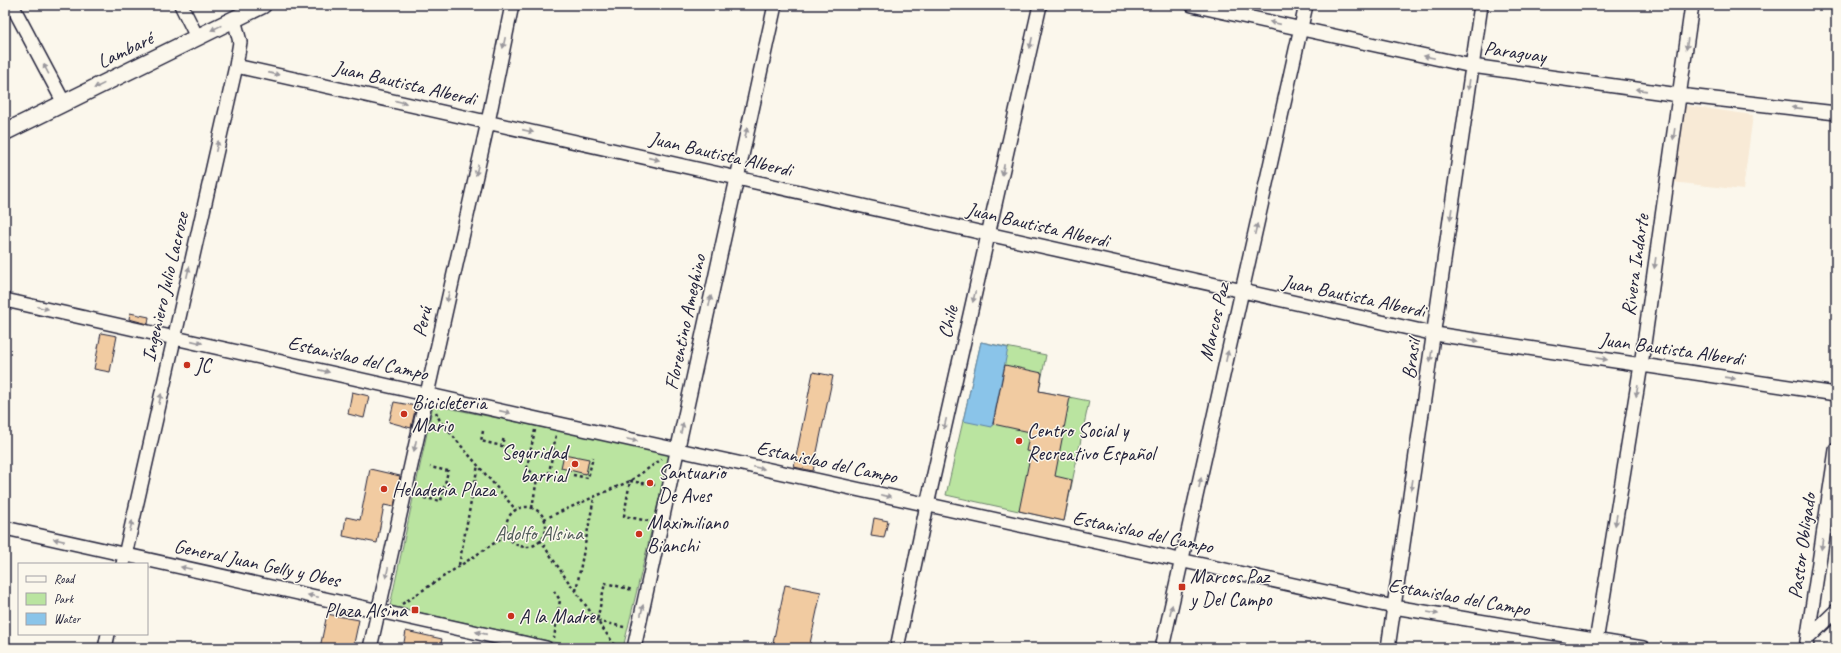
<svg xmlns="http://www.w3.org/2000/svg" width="1841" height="653" font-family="Caveat,sans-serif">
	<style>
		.built { fill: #f8ead6 }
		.green { fill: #bae4a0; stroke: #6e836e }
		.water { fill: #8ac4e9; stroke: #6083a3 }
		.building { fill: #f1cba1; stroke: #22223b }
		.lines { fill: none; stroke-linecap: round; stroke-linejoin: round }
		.minor-casing { stroke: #22223b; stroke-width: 16 }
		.tertiary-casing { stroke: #22223b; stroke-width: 19 }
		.path { stroke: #22223b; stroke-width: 2.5; stroke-dasharray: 3 3; stroke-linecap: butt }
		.minor { stroke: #fbf7ec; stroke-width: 13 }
		.tertiary { stroke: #fbf7ec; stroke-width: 16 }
		.oneway { fill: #99979c }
		.poi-dot { fill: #c8321e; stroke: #fbf7ec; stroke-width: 1.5 }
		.labels { text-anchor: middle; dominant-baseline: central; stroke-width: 3; stroke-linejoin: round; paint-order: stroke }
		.street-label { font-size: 20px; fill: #22223b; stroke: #fbf7ec }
		.poi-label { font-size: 20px; fill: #22223b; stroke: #fbf7ec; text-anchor: start }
		.park-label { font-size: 20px; fill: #505c59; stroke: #fbf7ec }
	</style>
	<rect width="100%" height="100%" fill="#fbf7ec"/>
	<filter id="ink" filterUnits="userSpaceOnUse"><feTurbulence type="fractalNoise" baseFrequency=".025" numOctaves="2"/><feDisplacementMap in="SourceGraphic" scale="8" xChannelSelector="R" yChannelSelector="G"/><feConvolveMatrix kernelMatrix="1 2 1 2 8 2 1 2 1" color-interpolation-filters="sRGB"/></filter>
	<g filter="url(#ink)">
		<path class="built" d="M1682,105L1753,115L1743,190L1672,182Z"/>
		<path class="green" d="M981,342L1046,355L1039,391L1089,401L1064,521L946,495Z
			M433,405L670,453L623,648H580L390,606Z"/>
		<path class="water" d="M981,342L1008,348L992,427L963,421Z"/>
		<path class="building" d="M130,313L149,317L148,324L129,319Z
			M101,333L117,336L110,372L94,369Z
			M1005,365L1042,373L1039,391L1070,397L1055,476L1072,480L1064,521L1019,511L1031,452L1026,451L1030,432L993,424Z
			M813,372L833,376L813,471L794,467Z
			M352,392L369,396L364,418L348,414Z
			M394,402L416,406L411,428L389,422Z
			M564,454L589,459L586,474L561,468Z
			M370,469L400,476L394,507L384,505L377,543L343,536L346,517L360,520Z
			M874,518L888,521L884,538L871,536Z
			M785,585L821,592L809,648H772Z
			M327,614L359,620L353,648H320Z
			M406,631L442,639L440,648H403Z"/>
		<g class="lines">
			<defs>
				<path id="minor" d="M12,5L64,103
					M181,5L197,37
					M1192,5L1472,66L1679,95L1836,113
					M236,66L1435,334L1836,394
					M5,300L537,419L1394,607L1643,648
					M5,528L546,648
					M123,564L236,66L240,42L234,19
					M1808,638L1836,611
					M105,648L108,634
					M370,648L488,122L512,5
					M634,648L775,5
					M897,648L927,505L1040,5
					M1162,648L1306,5
					M1388,648L1481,5
					M1595,648L1641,365L1692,5
					M1806,648L1836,450"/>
				<path id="tertiary" d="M5,132L263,5"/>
			</defs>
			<use href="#minor" class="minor-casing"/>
			<use href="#tertiary" class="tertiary-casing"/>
			<path class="path" d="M436,412L440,421L516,510
				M535,430L527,467L537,479L549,473L556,435
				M483,431L481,441L502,446L504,436
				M573,475L588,478L593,457
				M424,498L441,501L448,471L430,467
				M506 527a20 20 0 1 1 40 0a20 20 0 1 1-40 0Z
				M532,508L537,479
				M544,519L630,481L662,459
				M648,521L624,516L630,481L655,485
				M540,540L565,577L617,648
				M459,565L478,465
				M554,591L560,600L554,638
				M576,591L594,498
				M402,604L508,534
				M624,627L597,621L605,583L633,590"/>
			<use href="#minor" class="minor"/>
			<use href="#tertiary" class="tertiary"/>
		</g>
		<defs><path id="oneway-solid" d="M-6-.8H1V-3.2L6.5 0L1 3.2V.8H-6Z"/></defs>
		<g class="oneway">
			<use href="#oneway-solid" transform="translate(1275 23) rotate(-167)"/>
			<use href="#oneway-solid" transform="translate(216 28) rotate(154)"/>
			<use href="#oneway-solid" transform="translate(504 43) rotate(102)"/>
			<use href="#oneway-solid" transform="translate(1031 43) rotate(102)"/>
			<use href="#oneway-solid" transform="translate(1687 44) rotate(98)"/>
			<use href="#oneway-solid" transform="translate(1429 57) rotate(-168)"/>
			<use href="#oneway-solid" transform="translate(46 69) rotate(-118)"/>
			<use href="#oneway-solid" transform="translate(274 74) rotate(13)"/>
			<use href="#oneway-solid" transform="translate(1469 85) rotate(98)"/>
			<use href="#oneway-solid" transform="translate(99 86) rotate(154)"/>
			<use href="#oneway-solid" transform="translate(1641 90) rotate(-172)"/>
			<use href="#oneway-solid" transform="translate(401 102) rotate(13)"/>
			<use href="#oneway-solid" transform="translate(1797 108) rotate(-174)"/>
			<use href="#oneway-solid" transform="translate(528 131) rotate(13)"/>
			<use href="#oneway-solid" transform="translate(746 133) rotate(-78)"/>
			<use href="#oneway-solid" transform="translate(1674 134) rotate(98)"/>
			<use href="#oneway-solid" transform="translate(217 146) rotate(-77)"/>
			<use href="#oneway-solid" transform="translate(654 159) rotate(13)"/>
			<use href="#oneway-solid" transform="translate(477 170) rotate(103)"/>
			<use href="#oneway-solid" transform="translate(1003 170) rotate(102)"/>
			<use href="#oneway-solid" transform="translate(1451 214) rotate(98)"/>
			<use href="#oneway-solid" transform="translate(1256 229) rotate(-77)"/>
			<use href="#oneway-solid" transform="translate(1655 263) rotate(98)"/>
			<use href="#oneway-solid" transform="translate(188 272) rotate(-77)"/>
			<use href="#oneway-solid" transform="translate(448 297) rotate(103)"/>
			<use href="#oneway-solid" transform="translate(974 297) rotate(103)"/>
			<use href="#oneway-solid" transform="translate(710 301) rotate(-78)"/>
			<use href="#oneway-solid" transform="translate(43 308) rotate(12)"/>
			<use href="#oneway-solid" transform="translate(1473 340) rotate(9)"/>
			<use href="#oneway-solid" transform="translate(197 342) rotate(13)"/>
			<use href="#oneway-solid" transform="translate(1227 356) rotate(-78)"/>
			<use href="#oneway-solid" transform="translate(1431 356) rotate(98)"/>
			<use href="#oneway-solid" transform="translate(1602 359) rotate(9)"/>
			<use href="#oneway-solid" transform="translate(324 371) rotate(13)"/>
			<use href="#oneway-solid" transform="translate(1730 378) rotate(8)"/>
			<use href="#oneway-solid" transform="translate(1637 391) rotate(99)"/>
			<use href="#oneway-solid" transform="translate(160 399) rotate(-77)"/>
			<use href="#oneway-solid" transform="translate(505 412) rotate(13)"/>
			<use href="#oneway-solid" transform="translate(945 424) rotate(103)"/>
			<use href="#oneway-solid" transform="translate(682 428) rotate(-78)"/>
			<use href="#oneway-solid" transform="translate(632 440) rotate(12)"/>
			<use href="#oneway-solid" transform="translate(415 446) rotate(102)"/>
			<use href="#oneway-solid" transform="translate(759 468) rotate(12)"/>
			<use href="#oneway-solid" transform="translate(1200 483) rotate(-78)"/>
			<use href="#oneway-solid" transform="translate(1412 485) rotate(98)"/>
			<use href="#oneway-solid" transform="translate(886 496) rotate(12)"/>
			<use href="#oneway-solid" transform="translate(1616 520) rotate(99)"/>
			<use href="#oneway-solid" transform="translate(131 526) rotate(-77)"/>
			<use href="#oneway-solid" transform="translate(59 540) rotate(-167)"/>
			<use href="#oneway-solid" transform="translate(1822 544) rotate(98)"/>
			<use href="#oneway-solid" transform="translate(186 568) rotate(-168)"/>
			<use href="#oneway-solid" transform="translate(387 573) rotate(102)"/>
			<use href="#oneway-solid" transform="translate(313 596) rotate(-168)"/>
			<use href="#oneway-solid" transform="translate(642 610) rotate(-78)"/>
			<use href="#oneway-solid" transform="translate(1171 610) rotate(-77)"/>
			<use href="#oneway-solid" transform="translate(1433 613) rotate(10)"/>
			<use href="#oneway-solid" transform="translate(481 633) rotate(-167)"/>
		</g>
	</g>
	<g class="poi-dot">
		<circle cx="187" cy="365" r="4"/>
		<circle cx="404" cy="414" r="4"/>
		<circle cx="1019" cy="441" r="4"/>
		<circle cx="575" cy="464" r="4"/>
		<circle cx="650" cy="483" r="4"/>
		<circle cx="384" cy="489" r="4"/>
		<circle cx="639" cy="534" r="4"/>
		<rect x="1178" y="583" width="8" height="8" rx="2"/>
		<rect x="411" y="606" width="8" height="8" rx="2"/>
		<circle cx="511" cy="616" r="4"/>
	</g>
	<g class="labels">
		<g class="street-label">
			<text transform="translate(125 50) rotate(-26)">Lambaré</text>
			<text transform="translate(1515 52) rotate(8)">Paraguay</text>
			<text transform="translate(405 83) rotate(13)">Juan Bautista Alberdi</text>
			<text transform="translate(721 154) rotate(13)">Juan Bautista Alberdi</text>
			<text transform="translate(1038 225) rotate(13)">Juan Bautista Alberdi</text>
			<text transform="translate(1635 265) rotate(-82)">Rivera Indarte</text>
			<text transform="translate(165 287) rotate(-77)">Ingeniero Julio Lacroze</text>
			<text transform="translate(1354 296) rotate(12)">Juan Bautista Alberdi</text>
			<text transform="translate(422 322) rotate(-77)">Perú</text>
			<text transform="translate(685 322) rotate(-78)">Florentino Ameghino</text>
			<text transform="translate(948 322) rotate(-77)">Chile</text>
			<text transform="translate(1214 322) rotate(-77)">Marcos Paz</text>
			<text transform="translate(1672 349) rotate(8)">Juan Bautista Alberdi</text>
			<text transform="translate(358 358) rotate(13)">Estanislao del Campo</text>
			<text transform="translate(1411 359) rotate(-82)">Brasil</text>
			<text transform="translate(827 462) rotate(12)">Estanislao del Campo</text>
			<text transform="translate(1143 532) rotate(12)">Estanislao del Campo</text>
			<text transform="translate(1802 546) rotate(-82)">Pastor Obligado</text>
			<text transform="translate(257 563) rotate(12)">General Juan Gelly y Obes</text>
			<text transform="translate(1459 597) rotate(10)">Estanislao del Campo</text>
		</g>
		<g class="poi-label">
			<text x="195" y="365">JC</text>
			<text x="412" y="402">Bicicleteria<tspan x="412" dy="23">Mario</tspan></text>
			<text x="1027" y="430">Centro Social y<tspan x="1027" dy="23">Recreativo Español</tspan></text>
			<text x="567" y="452" text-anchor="end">Seguridad<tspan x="567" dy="23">barrial</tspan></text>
			<text x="658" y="472">Santuario<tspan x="658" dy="23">De Aves</tspan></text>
			<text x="392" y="489">Heladería Plaza</text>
			<text x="647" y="522">Maximiliano<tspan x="647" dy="23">Bianchi</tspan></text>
			<text x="1190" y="576">Marcos Paz<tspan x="1190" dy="23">y Del Campo</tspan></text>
			<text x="407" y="610" text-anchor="end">Plaza Alsina</text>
			<text x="519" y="616">A la Madre</text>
		</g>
		<g class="park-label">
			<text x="539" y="533">Adolfo Alsina</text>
		</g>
	</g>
	<rect width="1841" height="653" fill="none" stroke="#fbf7ec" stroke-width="20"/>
	<rect x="10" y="10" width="1821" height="633" fill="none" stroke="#22223b" stroke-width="1.5" filter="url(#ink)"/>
	<rect x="18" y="563" width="130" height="72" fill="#fbf7ec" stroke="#a4a2a5"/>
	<rect x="26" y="576" width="20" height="6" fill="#fbf7ec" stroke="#a4a2a5"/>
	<text x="54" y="583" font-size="12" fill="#22223b">Road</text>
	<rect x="26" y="593" width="20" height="12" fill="#bae4a0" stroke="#a4a2a5"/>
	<text x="54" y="603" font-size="12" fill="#22223b">Park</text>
	<rect x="26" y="613" width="20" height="12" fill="#8ac4e9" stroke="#a4a2a5"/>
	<text x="54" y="623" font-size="12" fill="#22223b">Water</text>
</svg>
